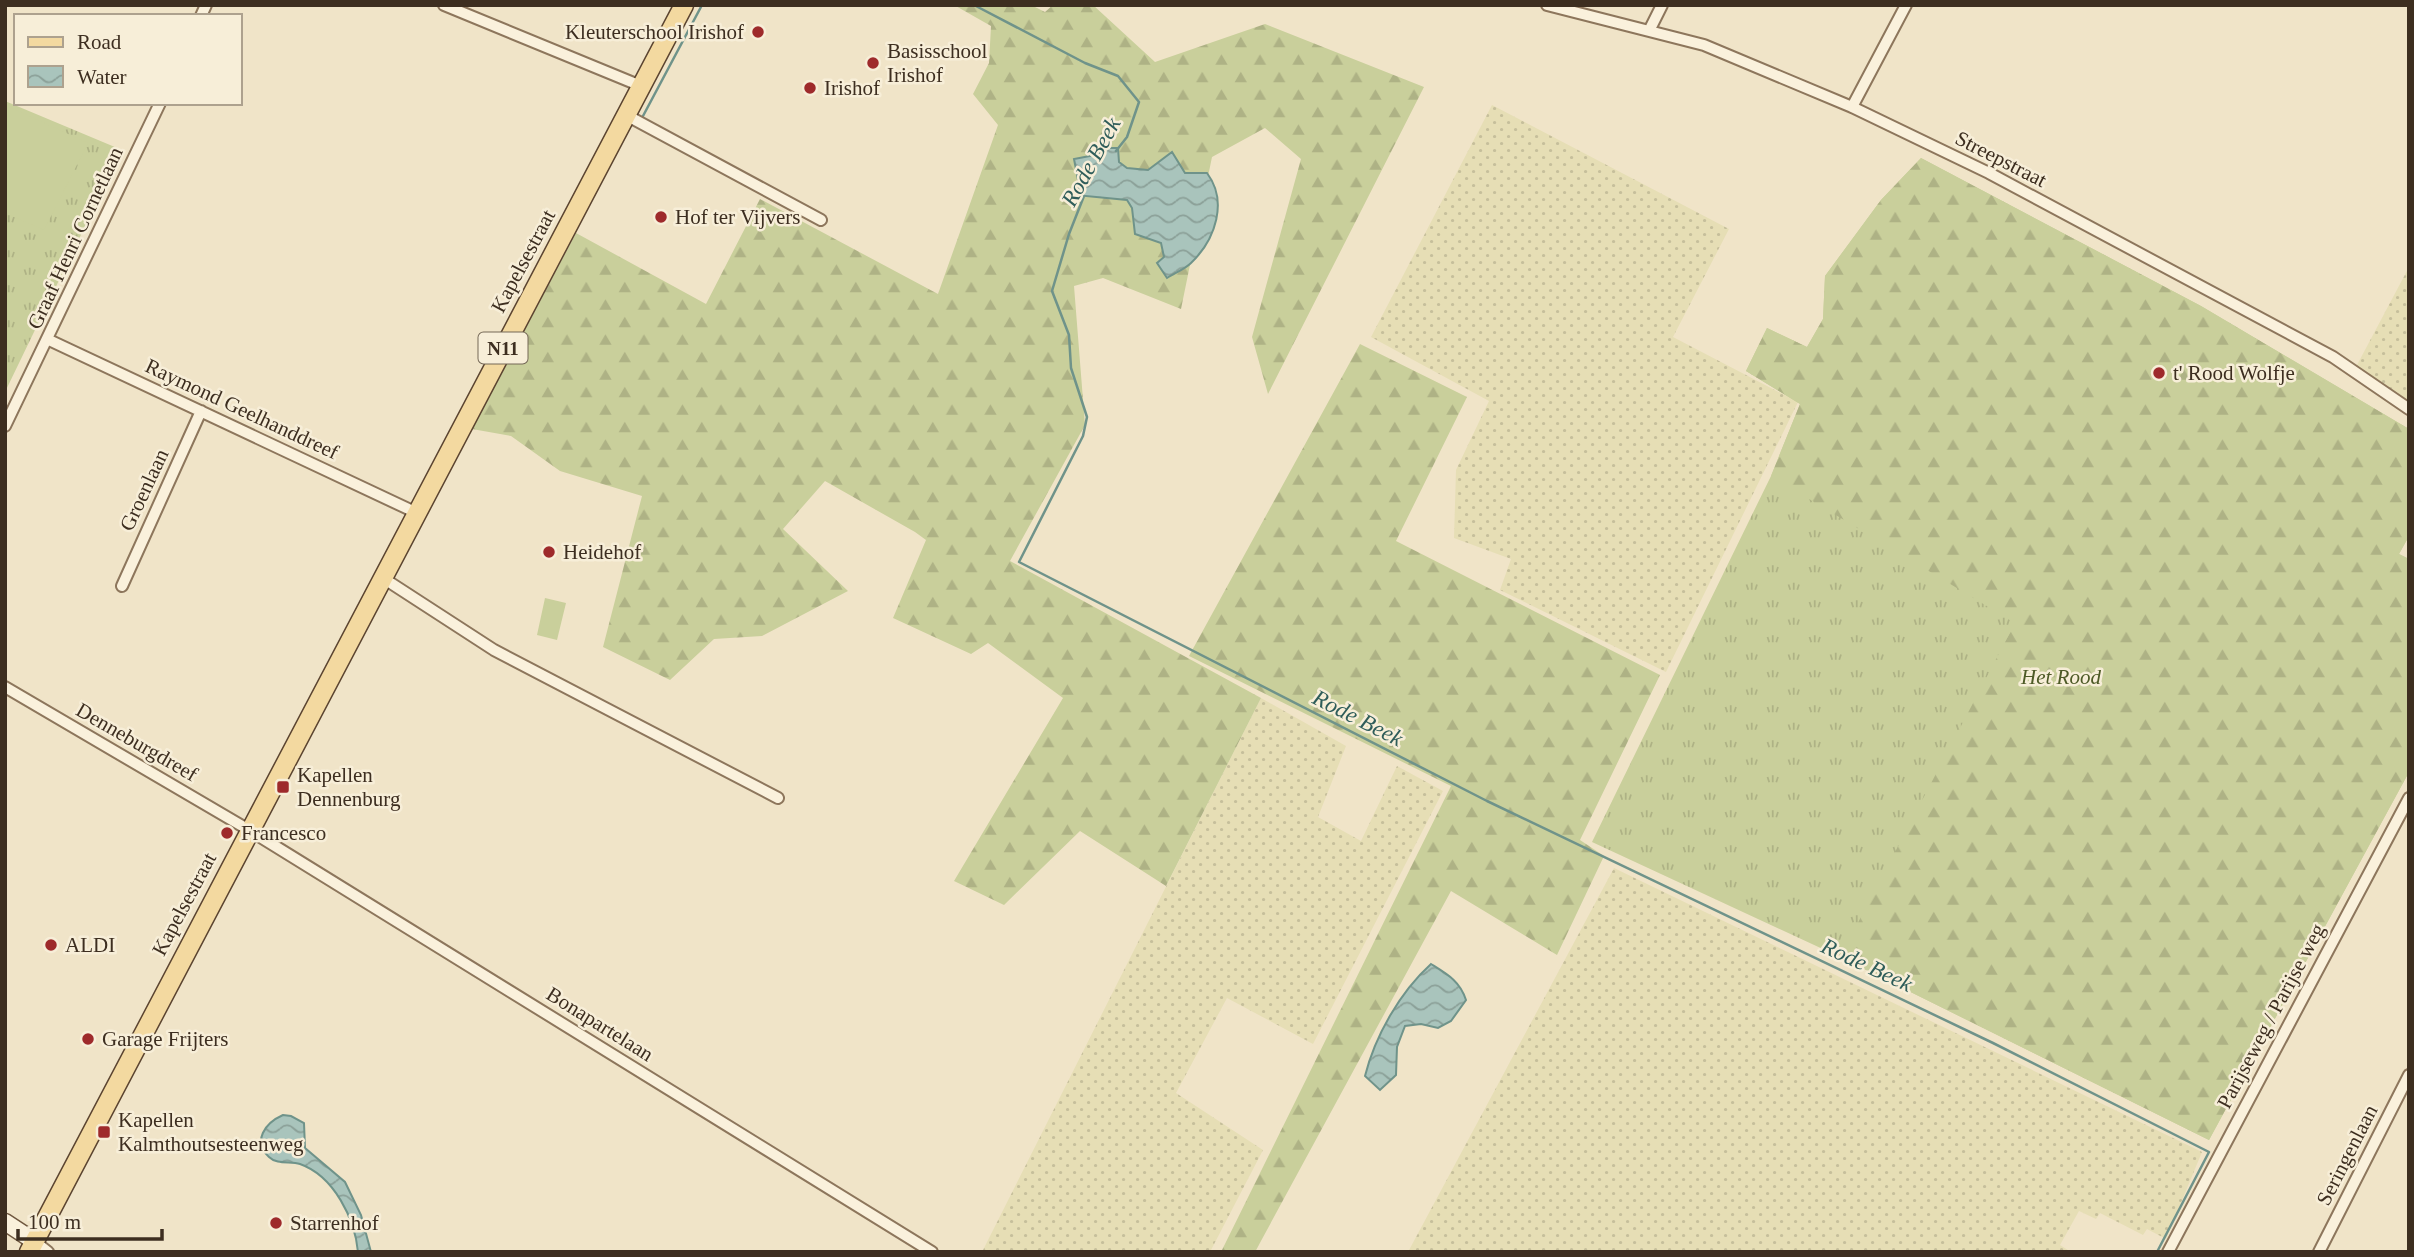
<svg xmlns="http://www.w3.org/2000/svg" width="2414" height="1257" font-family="'Times New Roman',serif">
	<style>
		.farmland { fill: url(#farmland-dots) }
		.grass { fill: url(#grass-tufts) }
		.forest { fill: url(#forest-firs) }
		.pitch { fill: #c9cf9b }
		.water { fill: url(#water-waves); stroke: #6f938a; stroke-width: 2 }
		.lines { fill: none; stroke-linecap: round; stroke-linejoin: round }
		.stream { stroke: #6f938a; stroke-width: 2.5 }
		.minor-casing { stroke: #8d765c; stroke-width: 14 }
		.secondary-casing { stroke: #6f573f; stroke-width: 19 }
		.primary-casing { stroke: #5b4430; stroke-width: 21 }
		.minor { stroke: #faf1dc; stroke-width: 10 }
		.secondary { stroke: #faf1dc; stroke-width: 16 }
		.primary { stroke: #f3d9a0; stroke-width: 18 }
		.poi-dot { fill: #9e2a2b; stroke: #f7eed8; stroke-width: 2.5 }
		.labels { text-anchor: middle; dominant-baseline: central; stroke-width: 5; stroke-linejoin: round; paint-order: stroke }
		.shield { fill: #f7eed8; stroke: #756857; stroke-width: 2 }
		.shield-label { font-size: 19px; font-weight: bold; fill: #3d2e20 }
		.poi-label { font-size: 21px; fill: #3d2e20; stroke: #f7eed8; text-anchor: start }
		.street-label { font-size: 21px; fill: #3d2e20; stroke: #f7eed8 }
		.park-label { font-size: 21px; font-style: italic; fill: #4d5a26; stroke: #f7eed8 }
		.water-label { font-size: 23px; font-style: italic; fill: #2f5d5a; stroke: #f7eed8 }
	</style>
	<defs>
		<pattern id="farmland-dots" width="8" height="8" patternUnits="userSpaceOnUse" patternTransform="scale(1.75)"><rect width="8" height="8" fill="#e6deb5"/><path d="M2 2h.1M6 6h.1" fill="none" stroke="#c6bf9b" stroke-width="1.8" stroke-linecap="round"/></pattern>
		<pattern id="grass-tufts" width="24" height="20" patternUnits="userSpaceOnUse" patternTransform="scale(1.75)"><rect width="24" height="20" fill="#c9cf9b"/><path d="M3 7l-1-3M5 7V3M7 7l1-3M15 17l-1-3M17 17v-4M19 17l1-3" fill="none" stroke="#aeb285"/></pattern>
		<pattern id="forest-firs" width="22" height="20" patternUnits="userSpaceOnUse" patternTransform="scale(1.75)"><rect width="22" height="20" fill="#c9cf9b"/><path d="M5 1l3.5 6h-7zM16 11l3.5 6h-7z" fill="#aeb285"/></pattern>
		<pattern id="water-waves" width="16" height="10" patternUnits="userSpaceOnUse" patternTransform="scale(1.75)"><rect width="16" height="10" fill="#a9c4bc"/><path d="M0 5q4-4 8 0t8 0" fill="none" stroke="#8ba098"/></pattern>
	</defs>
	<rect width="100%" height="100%" fill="#f0e4c8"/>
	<path class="farmland" d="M1492,105L1729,229L1673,337L1798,402L1666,672L1500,590L1511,559L1454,538L1456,470L1489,401L1371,337Z
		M2409,267V402L2359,370L2357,365Z
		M1261,698L1346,746L1318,817L1361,841L1397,766L1443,791L1313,1044L1227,998L1176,1093L1263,1150L1210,1252H982Z
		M1614,868L2202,1152L2166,1239L2147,1229L2143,1235L2100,1213L2096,1219L2079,1211L2060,1245L2071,1252H1408Z"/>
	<path class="grass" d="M5,101L122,150L5,392Z
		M1921,158L2201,306L2409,429V536L2399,554L2409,559V772L2209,1140L1840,957L1592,842L1771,476L1800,404L1746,371L1767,328L1807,347L1823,319L1825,276L1881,200Z"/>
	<path class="forest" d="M954,5H1031L1045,12L1053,5H1093L1155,62L1265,24L1424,87L1268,394L1252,337L1301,159L1265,128L1212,157L1181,309L1103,278L1074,286L1085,425L1010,561L1261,698L1166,886L1080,831L1004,905L954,881L1063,698L988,643L971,654L893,618L926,540L915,532L825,481L783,529L848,591L762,636L714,639L670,680L603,647L642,496L560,471L511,436L472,429L576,233L706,304L760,199L938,294L998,125L973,94L989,63L991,26Z
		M1921,158L2201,306L2409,429V536L2399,554L2409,559V772L2209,1140L1840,957L2015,623L1771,476L1800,404L1746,371L1767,328L1807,347L1823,319L1825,276L1881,200Z
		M1360,344L1467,397L1396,541L1660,675L1580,840L1604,856L1557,955L1451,891L1255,1252H1221L1451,786L1189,656Z"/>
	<path class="pitch" d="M5,105L88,143L44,230L5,213Z
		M545,598L566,603L557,640L537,635Z"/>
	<path class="water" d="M1108,148H1118L1119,162L1127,168L1148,170L1172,152L1185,173H1207C1228,201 1216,239 1191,263C1185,269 1175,273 1167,278L1157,263L1164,257L1161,243L1135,234L1132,208L1127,200L1075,195L1079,185L1074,159L1095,155Z
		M1431,964C1447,974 1460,981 1466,1000L1451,1021L1438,1028L1421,1024L1405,1026L1397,1047L1396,1075L1380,1090L1365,1076C1375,1036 1400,992 1431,964Z
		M283,1115L291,1116L304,1123L305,1148L345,1182L361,1215L371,1252H358C355,1219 334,1176 300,1164C290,1161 277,1165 269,1157C252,1141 265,1123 283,1115Z"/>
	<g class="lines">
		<path class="stream" d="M974,5L1085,63L1118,76L1139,102L1127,137L1116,151
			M643,116L702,5
			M1084,196L1069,234L1052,291L1069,335L1071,368L1087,417L1083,436L1019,562L1487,801L1993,1043L2209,1152L2157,1252"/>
		<defs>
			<path id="minor" d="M444,5L641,86
				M1547,5L1704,45L1852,107L1989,173L2333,357L2409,409
				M201,16L206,5
				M1650,29L1662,5
				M1852,107L1906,5
				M626,115L821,220
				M49,340L417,513
				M5,426L160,103
				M383,578L494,650L778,798
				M122,586L201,411
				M5,687L249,830L932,1252
				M34,1241L48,1252
				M2168,1252L2409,798
				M2319,1252L2409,1075"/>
			<path id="secondary" d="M5,1222L34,1241"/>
			<path id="primary" d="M29,1252L684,5"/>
		</defs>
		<use href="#minor" class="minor-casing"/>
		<use href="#secondary" class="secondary-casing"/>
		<use href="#primary" class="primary-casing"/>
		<use href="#minor" class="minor"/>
		<use href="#secondary" class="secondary"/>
		<use href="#primary" class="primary"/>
	</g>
	<g class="poi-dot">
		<circle cx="758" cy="32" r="7"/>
		<circle cx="873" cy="63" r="7"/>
		<circle cx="810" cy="88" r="7"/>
		<circle cx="661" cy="217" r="7"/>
		<circle cx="2159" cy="373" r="7"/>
		<circle cx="549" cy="552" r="7"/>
		<rect x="276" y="780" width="14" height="14" rx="3.5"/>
		<circle cx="227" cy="833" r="7"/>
		<circle cx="51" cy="945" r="7"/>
		<circle cx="88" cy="1039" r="7"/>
		<rect x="97" y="1125" width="14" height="14" rx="3.5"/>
		<circle cx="276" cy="1223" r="7"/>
	</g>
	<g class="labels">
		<rect class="shield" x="478.5" y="332.5" width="49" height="31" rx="5"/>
		<g class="shield-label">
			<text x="503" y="348">N11</text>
		</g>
		<g class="poi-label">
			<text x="744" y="32" text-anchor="end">Kleuterschool Irishof</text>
			<text x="887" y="51">Basisschool<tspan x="887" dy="24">Irishof</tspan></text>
			<text x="824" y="88">Irishof</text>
			<text x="675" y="217">Hof ter Vijvers</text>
			<text x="2173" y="373">t' Rood Wolfje</text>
			<text x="563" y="552">Heidehof</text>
			<text x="297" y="775">Kapellen<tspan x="297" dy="24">Dennenburg</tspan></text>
			<text x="241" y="833">Francesco</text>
			<text x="65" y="945">ALDI</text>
			<text x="102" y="1039">Garage Frijters</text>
			<text x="118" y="1120">Kapellen<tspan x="118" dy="24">Kalmthoutsesteenweg</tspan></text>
			<text x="290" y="1223">Starrenhof</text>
		</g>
		<g class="street-label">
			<text transform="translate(2001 159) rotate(27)">Streepstraat</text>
			<text transform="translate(75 238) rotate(-65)">Graaf Henri Cornetlaan</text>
			<text transform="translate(523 261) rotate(-62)">Kapelsestraat</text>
			<text transform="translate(242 409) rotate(25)">Raymond Geelhanddreef</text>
			<text transform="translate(144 490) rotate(-65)">Groenlaan</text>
			<text transform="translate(137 742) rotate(30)">Denneburgdreef</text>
			<text transform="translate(184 904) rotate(-62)">Kapelsestraat</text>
			<text transform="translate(2271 1016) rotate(-62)">Parijseweg / Parijse weg</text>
			<text transform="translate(600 1024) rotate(32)">Bonapartelaan</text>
			<text transform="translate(2347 1155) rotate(-63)">Seringenlaan</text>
		</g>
		<g class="park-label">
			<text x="2061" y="677">Het Rood</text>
		</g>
		<g class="water-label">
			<text transform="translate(1091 162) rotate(-61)">Rode Beek</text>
			<text transform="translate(1358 718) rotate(27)">Rode Beek</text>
			<text transform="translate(1867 965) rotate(25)">Rode Beek</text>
		</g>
	</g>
	<rect width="2414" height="1257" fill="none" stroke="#3d2e20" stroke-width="14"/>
	<rect x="14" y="14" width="228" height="91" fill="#f7eed8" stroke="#ada18e" stroke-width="2"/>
	<rect x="28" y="37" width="35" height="10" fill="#f3d9a0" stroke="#ada18e" stroke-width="2"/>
	<text x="77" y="49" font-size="21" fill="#3d2e20">Road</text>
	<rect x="28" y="66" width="35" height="21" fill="url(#water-waves)" stroke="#ada18e" stroke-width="2"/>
	<text x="77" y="84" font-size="21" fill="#3d2e20">Water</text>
	<path d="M18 1229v10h144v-10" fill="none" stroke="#3d2e20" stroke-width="3.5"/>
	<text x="28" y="1229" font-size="21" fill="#3d2e20" stroke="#f7eed8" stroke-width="5" paint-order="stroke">100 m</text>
</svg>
